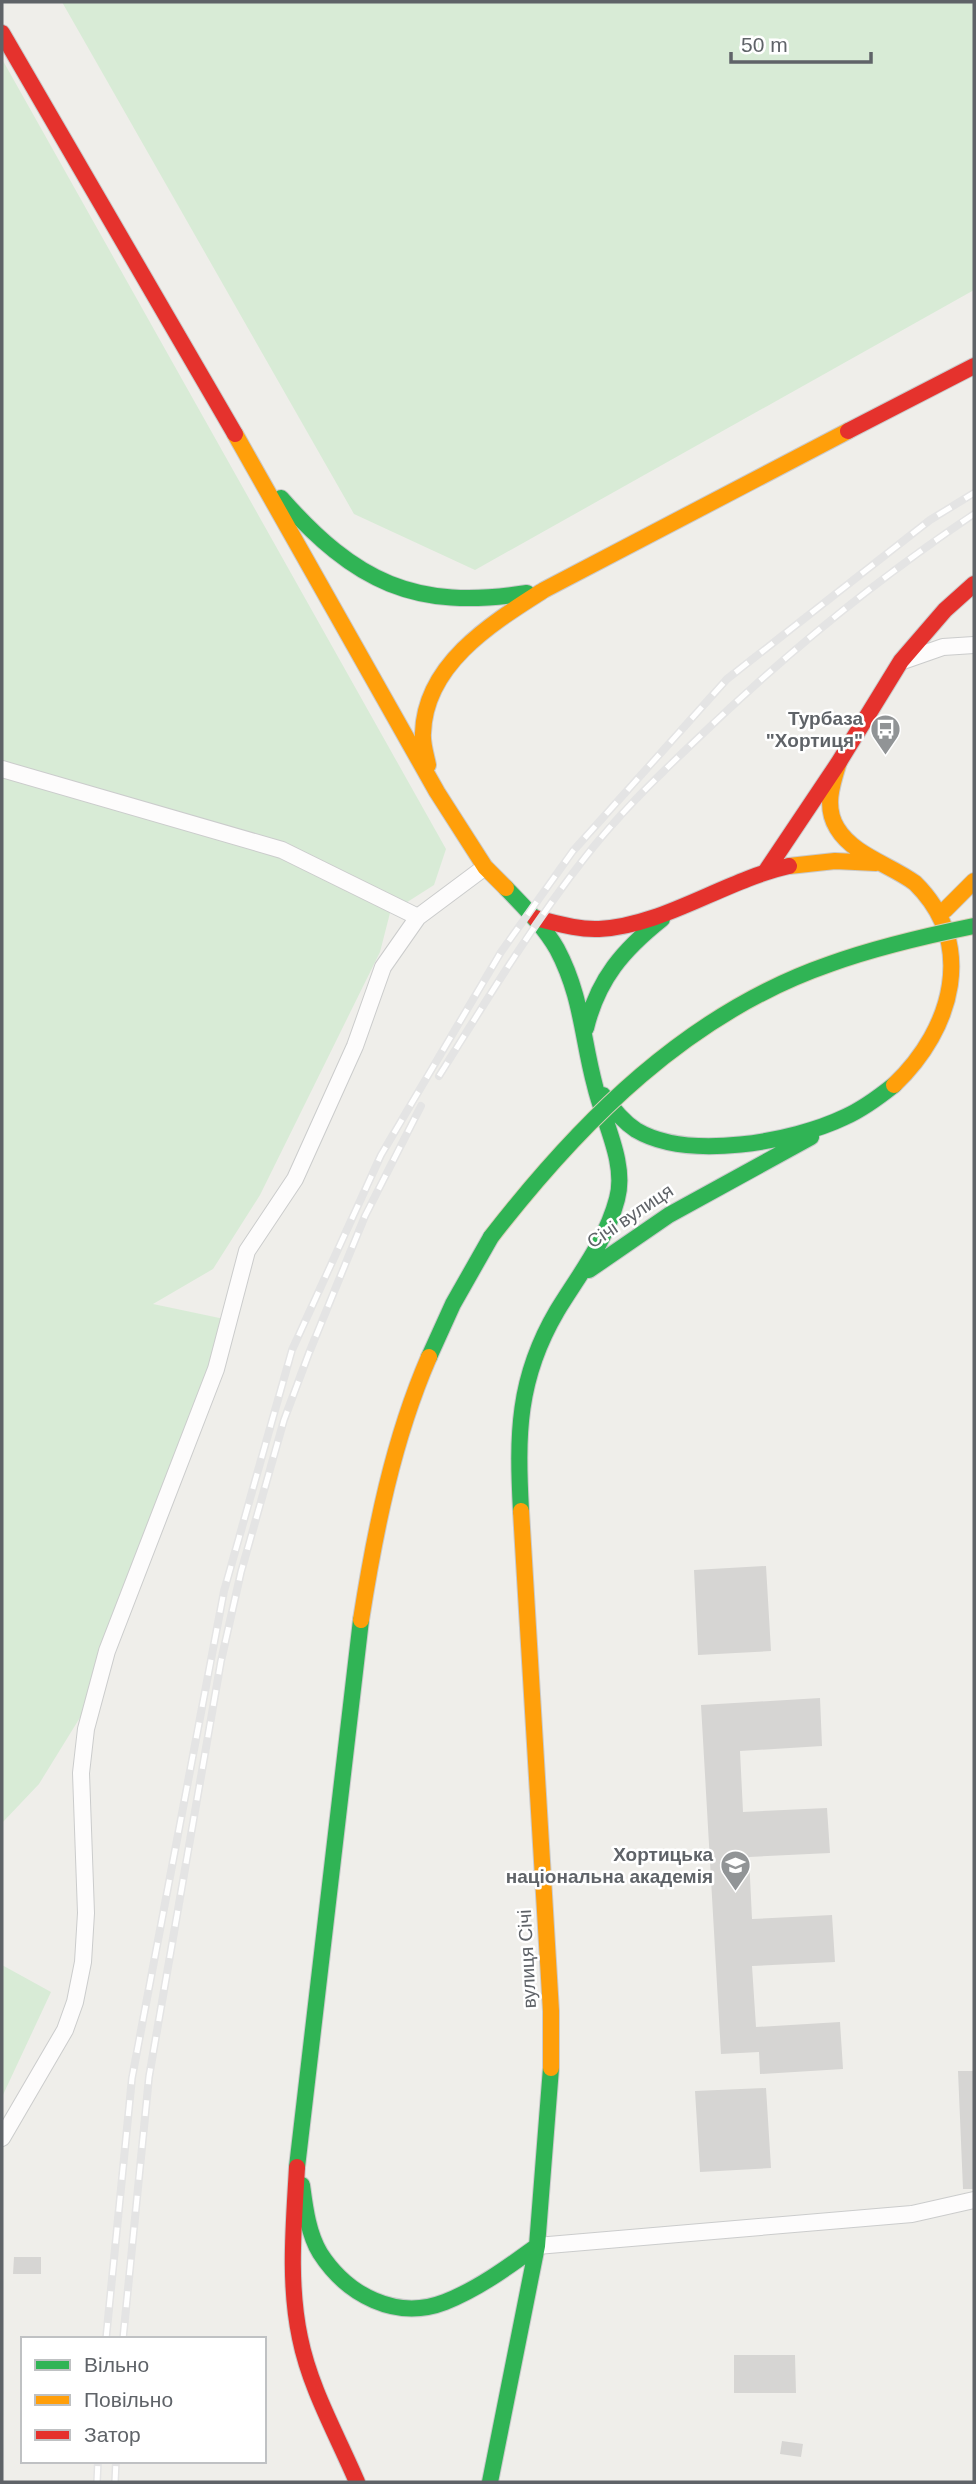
<svg xmlns="http://www.w3.org/2000/svg" width="976" height="2484" font-family="Arial,sans-serif">
	<style>
		.green { fill: #d8ebd6 }
		.building { fill: #d6d5d3 }
		.lines { fill: none; stroke-linecap: round; stroke-linejoin: round }
		.street-casing { stroke: #cbcccc; stroke-width: 18 }
		.fast-casing { stroke: #cacacb; stroke-width: 18 }
		.slow-casing { stroke: #cacacb; stroke-width: 18 }
		.jam-casing { stroke: #cacacb; stroke-width: 18 }
		.street { stroke: #fdfcfc; stroke-width: 16 }
		.fast { stroke: #30b455; stroke-width: 16 }
		.slow { stroke: #ff9f0a; stroke-width: 16 }
		.jam { stroke: #e5322d; stroke-width: 16 }
		.rail-casing { stroke: #e4e4e4; stroke-width: 8 }
		.rail { stroke: #fff; stroke-width: 5; stroke-dasharray: 16; stroke-linecap: butt }
		.fast-bridge-casing { stroke: #d7ceb8; stroke-width: 18; stroke-linecap: butt }
		.fast-bridge { stroke: #30b455; stroke-width: 16 }
		.labels { text-anchor: middle; dominant-baseline: central; stroke-width: 5; stroke-linejoin: round; paint-order: stroke }
		.poi-label { font-size: 19px; font-weight: bold; fill: #5f6368; stroke: #fff; text-anchor: end }
		.street-label { font-size: 19px; fill: #5f6368; stroke: #fff }
	</style>
	<rect width="100%" height="100%" fill="#efeeea"/>
	<path class="green" d="M62,2H974V290L475,570L354,514Z
		M2,59L446,849L434,885L390,913L380,952L260,1195L213,1269L153,1304L229,1320L97,1690L39,1784L2,1823Z
		M2,1965L51,1992L2,2097Z"/>
	<path class="building" d="M766,1566L771,1651L698,1655L694,1570Z
		M820,1698L822,1746L740,1751L743,1812L827,1808L830,1853L749,1857L752,1919L832,1915L835,1962L752,1966L756,2027L840,2022L843,2069L760,2074L759,2052L721,2054L701,1705Z
		M958,2071H974V2189H963Z
		M766,2088L771,2168L700,2172L695,2091Z
		M14,2257H41V2274H13Z
		M734,2355H795L796,2393H734Z
		M782,2441L803,2444L801,2457L780,2454Z"/>
	<g class="lines">
		<defs>
			<path id="street" d="M903,661L943,647L974,645
				M2,769L282,850L418,917
				M2,2138L65,2030L75,2002L83,1962L86,1913L81,1773L86,1729L107,1651L216,1369L247,1251L295,1179L355,1046L383,967L418,917L485,867
				M537,2246L912,2214L974,2200"/>
			<path id="fast" d="M281,498C355,582 415,611 527,593
				M506,888C524,907 544,926 557,949C582,996 582,1038 595,1086C603,1121 627,1163 617,1199C606,1241 579,1275 557,1311C517,1379 517,1435 521,1511
				M586,1028C598,979 623,950 662,919
				M603,1095C612,1108 622,1121 636,1130C688,1161 793,1142 845,1117C863,1109 879,1097 894,1085
				M589,1270L669,1215L811,1137
				M429,1357L453,1304L491,1237
				M297,2167L361,1620
				M302,2185C305,2207 308,2233 320,2253C347,2295 396,2321 445,2302C478,2289 508,2267 537,2246
				M490,2482L537,2246L551,2068"/>
			<path id="slow" d="M235,434L437,792L485,867L506,888
				M839,762C832,784 824,807 837,828C853,855 891,865 915,883C976,943 954,1028 894,1085
				M428,765C426,755 422,743 423,733C425,664 492,623 544,590L848,431
				M789,866L835,861L876,863
				M945,910L974,881
				M521,1511L551,2011V2068
				M361,1620C375,1531 393,1440 429,1357"/>
			<path id="jam" d="M2,33L235,434
				M848,431L974,366
				M766,871L839,762L901,661L945,610L974,584
				M535,918C556,923 577,930 599,929C663,926 725,880 789,866
				M297,2167C294,2223 288,2282 300,2338C310,2388 337,2435 357,2482"/>
		</defs>
		<use href="#street" class="street-casing"/>
		<use href="#fast" class="fast-casing"/>
		<use href="#slow" class="slow-casing"/>
		<use href="#jam" class="jam-casing"/>
		<use href="#street" class="street"/>
		<use href="#fast" class="fast"/>
		<use href="#slow" class="slow"/>
		<use href="#jam" class="jam"/>
		<defs>
			<path id="rail" d="M439,1076C485,1003 530,928 583,860C616,817 656,778 695,741C782,657 874,581 974,514
				M106,2339L132,2078L224,1591L292,1350L381,1155L501,952L573,851L727,679L930,520L974,493
				M123,2339L149,2077L221,1661L241,1572L284,1420L309,1353L365,1216L421,1106
				M97,2482L98,2461
				M115,2482L116,2461"/>
		</defs>
		<use href="#rail" class="rail-casing"/>
		<use href="#rail" class="rail"/>
		<defs>
			<path id="fast-bridge" d="M491,1237C581,1121 688,1013 830,964C877,947 925,936 974,926"/>
		</defs>
		<use href="#fast-bridge" class="fast-bridge-casing"/>
		<use href="#fast-bridge" class="fast-bridge"/>
	</g>
	<defs>
		<symbol id="bus-pin" viewBox="-11 -11 22 30"><path d="M0 17L-7.5 6A9.5 9.5 0 1 1 7.5 6Z" fill="#919496" stroke="#fff"/><path d="M-5-6H5V4H4V6H2V4H-2V6H-4V4H-5ZM-3.5-4V0h7V-4ZM-3.5 1.2v1.5H-2V1.2ZM2 1.2v1.5H3.5V1.2Z" fill="#fff"/></symbol>
		<symbol id="school-pin" viewBox="-11 -11 22 30"><path d="M0 17L-7.5 6A9.5 9.5 0 1 1 7.5 6Z" fill="#919496" stroke="#fff"/><path d="M0-5L7-2L0 1L-7-2ZM-4 1L0 2.5L4 1V4Q0 6-4 4Z" fill="#fff"/></symbol>
	</defs>
	<g fill-rule="evenodd">
		<use href="#bus-pin" x="868" y="712" width="35" height="47"/>
		<use href="#school-pin" x="718" y="1848" width="35" height="47"/>
	</g>
	<g class="labels">
		<g class="poi-label">
			<text x="863" y="718">Турбаза<tspan x="863" dy="22">"Хортиця"</tspan></text>
			<text x="713" y="1854">Хортицька<tspan x="713" dy="22">національна академія</tspan></text>
		</g>
		<g class="street-label">
			<text transform="translate(630 1216) rotate(-34)">Січі вулиця</text>
			<text transform="translate(527 1959) rotate(-93)">вулиця Січі</text>
		</g>
	</g>
	<rect width="976" height="2484" fill="none" stroke="#5f6368" stroke-width="7"/>
	<rect x="21" y="2337" width="245" height="126" fill="#ffffff" stroke="#bfc1c3" stroke-width="2"/>
	<rect x="35" y="2360" width="35" height="10" fill="#30b455" stroke="#bfc1c3" stroke-width="2"/>
	<text x="84" y="2372" font-size="21" fill="#5f6368">Вільно</text>
	<rect x="35" y="2395" width="35" height="10" fill="#ff9f0a" stroke="#bfc1c3" stroke-width="2"/>
	<text x="84" y="2407" font-size="21" fill="#5f6368">Повільно</text>
	<rect x="35" y="2430" width="35" height="10" fill="#e5322d" stroke="#bfc1c3" stroke-width="2"/>
	<text x="84" y="2442" font-size="21" fill="#5f6368">Затор</text>
	<path d="M731 52v10h140v-10" fill="none" stroke="#5f6368" stroke-width="3.5"/>
	<text x="741" y="52" font-size="21" fill="#5f6368" stroke="#ffffff" stroke-width="5" paint-order="stroke">50 m</text>
</svg>
